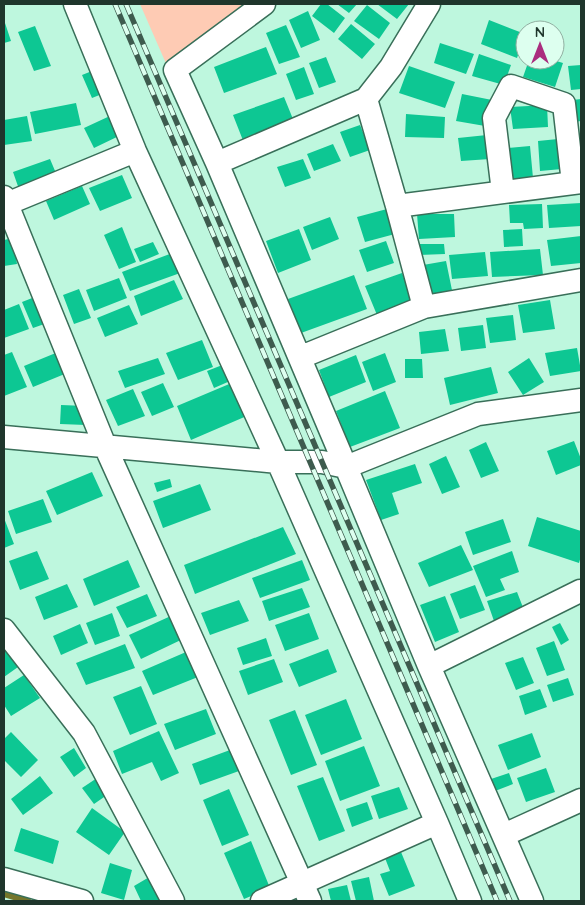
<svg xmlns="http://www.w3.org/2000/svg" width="585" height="905" font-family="Quicksand,sans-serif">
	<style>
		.green { fill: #fecbb4 }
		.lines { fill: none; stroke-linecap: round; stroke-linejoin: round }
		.stream { stroke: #74762b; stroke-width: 6 }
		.building { fill: #0dc793 }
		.minor-casing { stroke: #396f59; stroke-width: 25 }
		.minor { stroke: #fff; stroke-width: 22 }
		.rail-casing { stroke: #3e5b4e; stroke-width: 5.5 }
		.rail { stroke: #ddffef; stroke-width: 4; stroke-dasharray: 11; stroke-linecap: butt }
	</style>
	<rect width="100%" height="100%" fill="#bef7de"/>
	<path class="green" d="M140,4H251L168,68Z"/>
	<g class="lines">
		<path class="stream" d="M4,894L28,901"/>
	</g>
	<path class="building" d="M321,4H327L345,18L334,33L312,16Z
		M337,4H357L349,13Z
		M377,4H409L397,19Z
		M367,5L390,23L379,39L354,21Z
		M308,11L320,40L301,48L289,20Z
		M4,20L11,41L4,43Z
		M489,20L525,34L517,58L481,44Z
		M351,24L375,44L362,59L338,39Z
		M286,25L300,57L279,64L266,33Z
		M35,26L51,66L34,71L18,32Z
		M440,43L474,54L466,74L434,63Z
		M266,47L277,74L224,93L214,67Z
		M479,54L511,65L504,85L472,76Z
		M326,57L336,82L319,88L309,63Z
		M529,60H553L563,63L555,87L523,77Z
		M581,65V89L571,90L568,66Z
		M409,66L455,82L445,108L399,93Z
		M304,67L314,94L296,100L286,74Z
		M97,69L107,92L92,98L82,75Z
		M462,94L492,100L485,126L456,121Z
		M284,97L295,124L244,143L233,115Z
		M581,99V121L574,122L573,100Z
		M76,103L81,125L35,134L30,112Z
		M547,105L548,127L513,129L510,107Z
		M406,114L445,117L444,138L405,137Z
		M112,115L121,135L94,148L84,128Z
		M27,116L32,141L4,145V120Z
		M360,125L370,150L350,157L340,132Z
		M487,135L490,159L461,161L458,138Z
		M558,139L562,169L540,171L538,141Z
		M333,144L341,161L314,171L307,154Z
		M530,146L533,178L511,180L508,148Z
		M50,159L58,178L20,192L13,172Z
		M303,159L311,178L285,187L277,167Z
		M122,175L132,198L100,211L89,188Z
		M82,186L90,204L54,220L46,201Z
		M581,203V226L549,228L547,205Z
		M542,204L543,228L524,229L523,223H510L509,205Z
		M387,209L395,234L365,242L357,217Z
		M417,214H454L455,237L419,239Z
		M330,217L339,239L312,250L303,227Z
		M122,227L136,262L119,269L104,235Z
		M299,229L311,260L278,273L266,241Z
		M522,229L523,246L504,247L503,230Z
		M581,236V263L551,266L547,240Z
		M13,238L17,264L4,266V240Z
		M386,241L394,263L367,272L359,250Z
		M153,242L159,254L140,262L134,249Z
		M419,244H444L445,254L419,255Z
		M540,249L543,275L492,277L490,252Z
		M175,252L183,272L130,291L122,272Z
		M485,252L488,276L452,279L449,255Z
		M446,261L453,295L430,299L423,265Z
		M402,273L413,301L377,315L365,286Z
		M354,275L367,309L301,333L288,299Z
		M119,278L127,298L94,311L86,290Z
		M174,280L183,299L141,316L134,296Z
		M79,289L91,318L74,324L63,295Z
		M40,295L50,322L33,328L22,302Z
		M550,300L555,329L523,333L518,305Z
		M19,304L29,329L4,338V310Z
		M129,305L138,324L105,337L97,318Z
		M513,315L516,340L490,343L486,318Z
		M483,325L486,348L461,351L458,328Z
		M445,329L449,351L421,354L419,332Z
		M202,340L213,367L178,380L166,353Z
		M577,348L581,371L550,376L545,353Z
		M63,350L72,371L33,387L24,366Z
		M12,352L27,387L4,396V355Z
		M385,353L396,382L373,391L362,362Z
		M356,355L366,382L329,397L319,370Z
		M158,358L165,374L125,388L118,371Z
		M529,358L544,382L523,395L508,372Z
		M405,359H422L423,378H405Z
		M230,362L237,378L214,388L207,371Z
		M491,367L498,393L450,405L444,378Z
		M234,382L249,415L191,440L177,406Z
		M163,383L174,407L152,416L141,392Z
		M133,389L145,416L118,426L106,400Z
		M385,391L400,428L350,447L336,411Z
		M61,405L86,406V425L60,424Z
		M574,441L581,459V465L556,475L547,451Z
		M486,442L499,471L481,478L469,450Z
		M446,456L460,487L442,494L429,464Z
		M415,464L422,483L392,493L399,514L381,520L366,480Z
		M92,472L103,496L57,515L46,491Z
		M170,479L172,487L157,492L154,483Z
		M200,484L211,510L163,528L153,501Z
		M43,499L52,522L16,534L8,511Z
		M537,517L581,531V556L579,563L528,546Z
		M4,518L14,544L4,548Z
		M503,519L511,542L473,555L465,532Z
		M283,527L296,554L195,594L184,565Z
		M461,545L473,570L429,587L418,563Z
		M37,551L49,579L20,590L9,561Z
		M512,551L519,572L500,579L505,590L486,597L473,566Z
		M128,560L140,587L94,606L83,579Z
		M302,560L310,580L260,598L252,578Z
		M67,584L78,607L44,620L35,597Z
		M475,585L485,610L460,619L450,594Z
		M302,588L310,607L269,621L262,601Z
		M517,592L524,610L494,621L487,601Z
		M147,594L157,616L127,628L116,607Z
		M445,596L459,632L435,642L420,605Z
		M239,600L249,621L210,635L201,613Z
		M112,613L120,636L95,645L86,623Z
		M309,613L319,639L285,651L275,625Z
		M173,615L185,638L141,659L129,635Z
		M560,623L569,640L561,645L552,627Z
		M80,624L88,643L61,655L53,636Z
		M266,638L272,656L243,665L237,648Z
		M554,641L565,670L547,676L536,648Z
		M4,644L18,667L4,677Z
		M125,644L135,668L86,685L76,663Z
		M328,649L337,672L299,687L289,664Z
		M186,652L198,677L153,695L142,671Z
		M523,657L534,683L516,690L505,663Z
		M274,659L283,682L248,695L239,671Z
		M24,675L40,698L11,716L4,705V688Z
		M568,678L574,695L553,702L547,685Z
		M141,686L157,724L130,735L113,697Z
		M540,689L547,707L525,715L519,696Z
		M346,699L362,739L321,755L305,715Z
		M206,709L216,734L175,750L164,724Z
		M295,710L317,765L291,775L269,720Z
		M159,731L179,773L161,781L152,762L122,774L113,751Z
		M11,732L38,760L21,777L4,760V739Z
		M532,733L541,757L508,770L498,745Z
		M364,746L380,786L340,801L325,761Z
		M74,748L86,768L74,777L60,757Z
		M230,750L239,771L200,785L192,764Z
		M546,768L555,792L526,802L517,778Z
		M509,773L513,784L495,791L491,779Z
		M40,776L53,793L23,815L11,799Z
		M323,777L345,831L319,841L297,786Z
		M97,778L107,795L94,804L82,788Z
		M399,787L408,809L379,819L371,796Z
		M229,789L249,835L222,846L203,800Z
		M367,802L373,819L352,827L346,809Z
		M92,808L125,832L109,855L76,832Z
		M21,828L59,841L53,864L14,851Z
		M251,841L270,888L244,899L224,853Z
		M401,852L415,886L389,896L380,874L390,871L385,858Z
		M110,863L132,870L124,900L101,893Z
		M151,876L163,901H141L134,886Z
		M369,877L374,901H356L351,881Z
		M347,885L351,901H331L328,889Z"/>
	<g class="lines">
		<defs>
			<path id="minor" d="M75,4L135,151L278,462H322L346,467L429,666L532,901
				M264,4L175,70L217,163L346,467L478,414L581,400
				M366,99L397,206L581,182
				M217,163L366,99L391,67L429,4
				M503,192L494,118L511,86L564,104L573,183
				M4,197L105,446L310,901
				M4,205L135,151
				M424,307L581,280
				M301,357L424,307L397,206
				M4,437L278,462L437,823L470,901
				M4,630L84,733L173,901
				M429,666L580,591
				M504,835L581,800
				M4,879L82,901
				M262,901L437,823"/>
		</defs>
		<use href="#minor" class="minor-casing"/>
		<use href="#minor" class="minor"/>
		<defs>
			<path id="rail" d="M115,4L497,901
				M126,4L510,901"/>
		</defs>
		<use href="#rail" class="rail-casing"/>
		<use href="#rail" class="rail"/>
	</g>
	<rect width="585" height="905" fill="none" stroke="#1f362c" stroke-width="10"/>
	<g transform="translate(540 45)"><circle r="24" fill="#ddffef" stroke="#91afa1"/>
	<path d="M0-4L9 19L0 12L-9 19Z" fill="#aa2d7e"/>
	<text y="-8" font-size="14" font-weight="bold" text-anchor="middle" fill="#1f362c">N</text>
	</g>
</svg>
